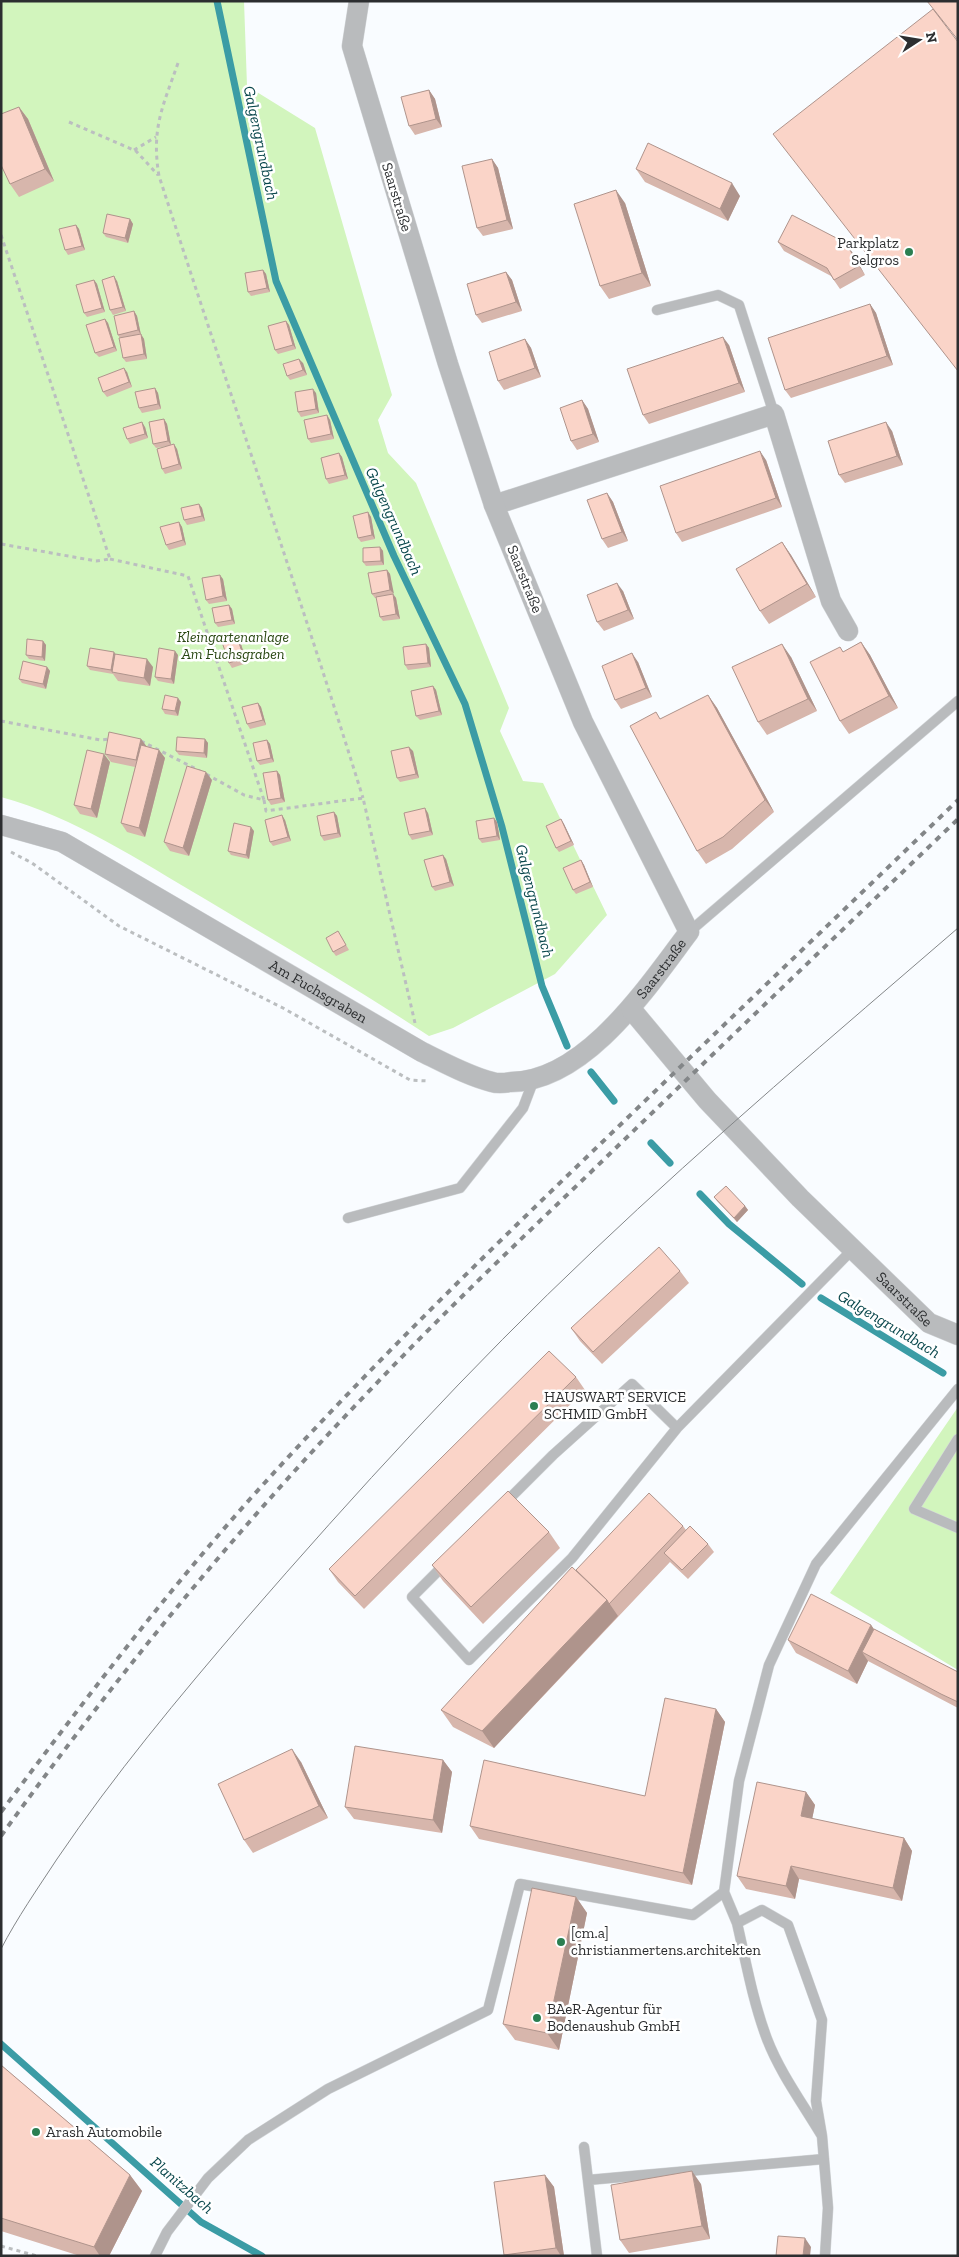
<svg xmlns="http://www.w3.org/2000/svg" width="959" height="2257" font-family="'Zilla Slab',serif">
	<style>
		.green { fill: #d2f5bd }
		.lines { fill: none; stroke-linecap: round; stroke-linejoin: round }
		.stream { stroke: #3b9ca5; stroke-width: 7 }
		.lane-casing { stroke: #d4d7da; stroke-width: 11 }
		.street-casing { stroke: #d4d7da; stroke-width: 21 }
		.path { stroke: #bbbec0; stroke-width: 3; stroke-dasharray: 4 4; stroke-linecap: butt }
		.lane { stroke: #b9bbbd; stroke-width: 10 }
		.street { stroke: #b9bbbd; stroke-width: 20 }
		.tram { stroke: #838688; stroke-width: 1 }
		.rail { stroke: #838688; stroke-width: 4; stroke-dasharray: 6 6; stroke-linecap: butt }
		.wall { fill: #d7b6ac }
		.shaded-wall { fill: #af948c }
		.building { fill: #fad4c8; stroke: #af948c }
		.poi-dot { fill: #2b7f51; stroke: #fff; stroke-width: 2 }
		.labels { text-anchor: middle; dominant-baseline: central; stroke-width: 5; stroke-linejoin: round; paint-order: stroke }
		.street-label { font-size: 15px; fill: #2c2e30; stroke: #fff }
		.poi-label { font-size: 15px; fill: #2c2e30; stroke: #fff; text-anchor: start }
		.park-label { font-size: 15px; font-style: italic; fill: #284611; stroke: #fff }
		.water-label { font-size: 16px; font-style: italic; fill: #08464b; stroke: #fff }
	</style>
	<rect width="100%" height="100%" fill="#f9fcff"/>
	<path class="green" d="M1,1H244L247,86L315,128L392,395L378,420L388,453L416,483L509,708L500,731L523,781L543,783L607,915L555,974L453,1028L429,1036C356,988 280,944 205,899C140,861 74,817 1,797Z
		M958,1407V1670L830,1593Z"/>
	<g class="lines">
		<path class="stream" d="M217,1L276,281L394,556L465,704L502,827L542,986L567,1046
			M591,1072L614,1101
			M651,1143L670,1163
			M700,1194L729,1224L802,1284
			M821,1298L943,1373
			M1,2044L201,2222L262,2256"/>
		<defs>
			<path id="lane" d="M657,310L718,295L739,305L774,414
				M689,932L958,701
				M348,1218L460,1188L523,1108L534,1079
				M958,1439L914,1509L958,1528
				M503,1505L553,1455L632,1384L677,1428
				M445,1564L412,1597L469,1660L572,1558L677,1428L853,1249
				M737,1923L724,1892L739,1781L769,1665L816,1564L958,1389
				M822,2136C803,2104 780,2073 767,2039C753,2002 746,1962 737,1923L762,1910L788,1925L822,2020L816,2101L822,2136L828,2208L825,2256
				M584,2147L597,2256
				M588,2180L824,2159
				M155,2256L167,2232L208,2178L248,2140L328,2089L488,2010L520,1884L693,1915L724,1892"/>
			<g id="street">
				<path d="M494,505L774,414L831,601L848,631"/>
				<path id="s1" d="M1,825L62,842L422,1052C445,1063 468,1076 492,1082C498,1084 505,1083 511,1082C586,1081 648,986 689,932L583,722L494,505L448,364L352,46L359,1"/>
				<path id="s2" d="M631,1009L707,1100L800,1198L929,1323L958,1335"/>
			</g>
		</defs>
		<use href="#lane" class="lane-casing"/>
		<use href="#street" class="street-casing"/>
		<path class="path" d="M178,63C163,106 151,128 159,176C226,383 298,589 363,798
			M69,122L136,151L158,175
			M134,150L156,137
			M1,235L110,559L96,561L1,544
			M110,559L188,576L264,800L244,795L206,774
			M1,721L100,740L111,739
			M141,741L200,771
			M264,800L266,811L363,798L415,1023
			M11,852L32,863L119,926L283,1008L410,1080L428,1081
			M1,2246L37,2256"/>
		<use href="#lane" class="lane"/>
		<use href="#street" class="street"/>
		<path class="tram" d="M1,1949C17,1918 38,1888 57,1859C114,1775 179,1697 245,1620C356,1492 470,1367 593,1251C711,1139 835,1034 958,928"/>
		<path class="rail" d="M1,1812C81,1705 161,1599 250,1499C367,1369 493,1247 619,1126C732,1017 845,909 958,800
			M1,1836C115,1678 238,1527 373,1387C444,1312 519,1241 593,1170C714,1053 836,936 958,819"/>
	</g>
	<path class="wall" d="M429,90L435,99L442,127L415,135L409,126Z
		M19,107L28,119L54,181L19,197L10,184Z
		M492,159L498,168L513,229L483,236L477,228Z
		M636,169L740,196L728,221L645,182Z
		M625,203L651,286L609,299L600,286Z
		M130,219L133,224L128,243L106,237L103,233Z
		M76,225L79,229L85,250L68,255L65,250Z
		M778,242L852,252L865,275L840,289L831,276L784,251Z
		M263,270L266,274L270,292L251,296L248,292Z
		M506,272L512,280L522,311L482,323L476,315Z
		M94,280L97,284L105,312L87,317L84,313Z
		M117,281L126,311L113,315L110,310Z
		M870,304L876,313L893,365L791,398L785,390Z
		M134,311L137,316L141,335L144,339L147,359L126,362L123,358L120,338L118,335Z
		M105,319L108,323L117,351L99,357L95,353Z
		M286,321L289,325L296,349L278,354L275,350Z
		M525,339L531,348L541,377L504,390L498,381Z
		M729,345L745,392L649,424L643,415Z
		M303,363L307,375L290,380L287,376Z
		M127,372L132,387L107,397L103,392Z
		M155,388L158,393L161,409L142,413L139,408Z
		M316,393L319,413L301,417L298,412Z
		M582,400L588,409L599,442L577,450L571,441Z
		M327,415L330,420L334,439L311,443L308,439Z
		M164,419L167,424L171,445L177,449L182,469L165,474L162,469L168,446L156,448L153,444Z
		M145,427L148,438L130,444L127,439Z
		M892,431L903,465L845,483L839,475Z
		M339,453L342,457L348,479L329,484L326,479Z
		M766,460L782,507L682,542L676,533Z
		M607,493L613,502L628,541L608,548L602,539Z
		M199,504L202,508L205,521L187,525L184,520Z
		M368,512L371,517L375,539L361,542L358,538Z
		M179,522L182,527L186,545L169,550L166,545Z
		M782,542L791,555L816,597L769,624L760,611Z
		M380,547L383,551L384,565L366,566L363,562Z
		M387,570L390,574L393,594L396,598L400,619L383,621L380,617L377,598H375L372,594Z
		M223,579L227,601L209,604L206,600Z
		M623,591L634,619L604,631L597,622Z
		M229,605L232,609L235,624L218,627L215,623Z
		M237,637L240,641L247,663L232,668L229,663Z
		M43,641L46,645L45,661L29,659L26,655Z
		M861,642L870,655L898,708L849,734L840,721V647L843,652Z
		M426,644L429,648L431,667L408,670L405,665Z
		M115,654L153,667L150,686L118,681L113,674L90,670L87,666Z
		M178,655L174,684L158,681L155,677Z
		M791,657L817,711L767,735L758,722Z
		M638,662L652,697L621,709L615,700Z
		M47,667L50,671L46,689L22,683L19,679Z
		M433,686L436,690L442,715L420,720L416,716Z
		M708,695L717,708L774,812L732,849L706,864L697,851L661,719Z
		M181,702L178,716L165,714L162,709Z
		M258,703L261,707L266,725L250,729L247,724Z
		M141,739L146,746L159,750L165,758L145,837L127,832L121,823L135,767L111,762L105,754Z
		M205,739L208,743L207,758L179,755L176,751Z
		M267,740L270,744L274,762L260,765L257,761Z
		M413,751L419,778L400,782L397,778Z
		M110,762L97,818L80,814L74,805Z
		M277,771L280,775L285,802L271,805L268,800Z
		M212,780L189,856L170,851L164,842Z
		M334,812L337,816L341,837L324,841L321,836Z
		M428,813L433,835L412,840L409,835Z
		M494,818L497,822L500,840L482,843L479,839Z
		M561,819L564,824L574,845L559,852L556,848Z
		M285,820L291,841L273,846L270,842Z
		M254,831L249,859L231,855L228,851Z
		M446,859L454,886L435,891L432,887Z
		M581,860L584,865L593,887L576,894L573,890Z
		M341,936L349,950L336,956L333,952Z
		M714,1197L745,1206L748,1210L737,1222L717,1201Z
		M680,1271L689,1283L602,1364L580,1341L571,1328Z
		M576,1377L585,1390L364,1609L338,1582L329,1569Z
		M683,1526L686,1530L708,1544L714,1552L688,1579L670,1562L494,1748L453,1727L441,1710L576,1570Z
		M549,1532L560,1548L483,1624L443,1581L432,1565Z
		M871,1625L874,1629L958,1672V1708L868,1661L857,1684L796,1653L788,1640Z
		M716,1709L725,1722L692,1885L479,1839L470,1826L645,1796Z
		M443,1760L452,1772L442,1833L354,1819L345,1807Z
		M301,1762L328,1818L253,1853L244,1840Z
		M806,1792L815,1805L812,1819L904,1838L912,1851L902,1901L799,1879L795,1899L746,1889L737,1876Z
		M576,1897L587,1913L559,2050L515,2040L503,2024Z
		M1,2065L130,2175L142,2191L109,2256H80L1,2231Z
		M545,2175L554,2187L564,2256H505L504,2255Z
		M701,2184L710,2239L629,2253L620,2240Z"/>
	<path class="shaded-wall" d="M429,90L435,99L442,127L436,119Z
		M19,107L28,119L54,181L45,169Z
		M492,159L498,168L513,229L507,220Z
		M732,183L740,196L728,221L720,209Z
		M616,190L625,203L651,286L642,273Z
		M130,219L133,224L128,243L125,238Z
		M76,225L79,229L85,250L82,246Z
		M846,243L852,252L865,275L859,266Z
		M263,270L266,274L270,292L267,288Z
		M506,272L512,280L522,311L516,302Z
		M114,276L117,281L126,311L123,307Z
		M94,280L97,284L105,312L102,308Z
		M870,304L876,313L893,365L887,356Z
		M134,311L137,316L141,335L138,330Z
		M105,319L108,323L117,351L114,347Z
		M286,321L289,325L296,349L293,345Z
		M141,334L144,339L147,359L144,354Z
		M723,337L729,345L745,392L739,383Z
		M525,339L531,348L541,377L535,368Z
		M299,359L303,363L307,375L303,370Z
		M124,368L127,372L132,387L129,382Z
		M155,388L158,393L161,409L158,404Z
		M313,389L316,393L319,413L316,409Z
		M582,400L588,409L599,442L593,434Z
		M327,415L330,420L334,439L331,434Z
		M164,419L167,424L171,445L168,441Z
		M142,422L145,427L148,438L145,434Z
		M886,422L892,431L903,465L897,456Z
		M174,444L177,449L182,469L179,464Z
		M760,451L766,460L782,507L776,498Z
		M339,453L342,457L348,479L345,475Z
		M607,493L613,502L628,541L622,532Z
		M199,504L202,508L205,521L202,516Z
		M368,512L371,517L375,539L372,535Z
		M179,522L182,527L186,545L183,540Z
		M782,542L791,555L816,597L807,584Z
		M380,547L383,551L384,565L381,561Z
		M387,570L390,574L394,594L390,590Z
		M220,575L223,579L227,601L223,596Z
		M617,583L623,591L634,619L628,610Z
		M393,594L396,598L400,619L396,614Z
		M229,605L232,609L235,624L232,620Z
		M237,637L240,641L247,663L244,658Z
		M43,641L46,645L45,661L42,657Z
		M861,642L870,655L898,708L889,696Z
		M426,644L429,648L431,667L428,663Z
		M782,644L791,657L817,711L808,699Z
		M175,651L178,655L174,684L171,679Z
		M114,652L117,657L113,673L111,670Z
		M632,653L638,662L652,697L646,688Z
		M147,659L153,667L150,686L144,678Z
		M47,667L50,671L46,689L43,684Z
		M433,686L436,690L442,715L439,711Z
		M708,695L717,708L774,812L765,800Z
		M178,698L181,702L178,716L175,711Z
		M258,703L261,707L266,725L263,720Z
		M141,739L147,747L142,768L136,760Z
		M205,739L208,743L207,758L204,753Z
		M267,740L270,744L274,762L271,758Z
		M409,747L413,751L419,778L416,774Z
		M159,750L165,758L145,837L139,828Z
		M104,754L110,762L97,818L91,809Z
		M277,771L280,775L285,802L281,798Z
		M206,772L212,780L189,856L183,848Z
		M425,808L428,813L433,835L430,831Z
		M334,812L337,816L341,837L338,833Z
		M282,815L285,820L291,841L288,837Z
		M494,818L497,822L500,840L497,836Z
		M561,819L564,824L574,845L571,841Z
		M251,827L254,831L249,859L246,855Z
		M443,855L446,859L454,886L450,882Z
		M581,860L584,865L593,887L590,882Z
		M745,1206L748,1210L737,1222L734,1218Z
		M607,1600L618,1616L494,1748L482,1731Z
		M871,1625L880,1638L862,1652L868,1661L857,1684L848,1671Z
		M716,1709L725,1722L692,1885L683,1873Z
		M292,1749L301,1762L328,1818L319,1806Z
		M443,1760L452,1772L442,1833L433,1820Z
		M806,1792L815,1805L810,1829L801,1816Z
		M904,1838L912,1851L902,1901L893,1888Z
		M791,1866L799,1879L795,1899L786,1886Z
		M576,1897L587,1913L559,2050L547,2033Z
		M692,2171L701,2184L710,2239L702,2226Z
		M130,2175L142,2191L109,2256H100L94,2247Z
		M545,2175L554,2187L564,2256H561L556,2248Z
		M805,2238L811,2247L810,2256H803Z"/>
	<path class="building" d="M927,1H958V40Z
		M933,9L958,42V371L773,134Z
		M429,90L436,119L409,126L401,97Z
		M19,107L45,169L10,184L1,165V114Z
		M648,143L732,183L720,209L636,169Z
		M492,159L507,220L477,228L462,166Z
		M616,190L642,273L600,286L574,204Z
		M107,214L130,219L125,238L103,233Z
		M792,215L846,243L859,266L834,280L827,268L778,242Z
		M76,225L82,246L65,250L59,229Z
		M263,270L267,288L248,292L245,273Z
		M506,272L516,302L476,315L467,284Z
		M114,276L123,307L110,310L102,280Z
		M94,280L102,308L84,313L76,285Z
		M870,304L887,356L785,390L768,338Z
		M134,311L138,330L118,335L114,316Z
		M105,319L114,347L95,353L86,325Z
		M286,321L293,345L275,350L268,326Z
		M141,334L144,354L123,358L119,338Z
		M723,337L739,383L643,415L627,369Z
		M525,339L535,368L498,381L489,352Z
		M299,359L303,370L287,376L283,364Z
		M124,368L129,382L103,392L98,378Z
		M155,388L158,404L139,408L135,392Z
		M313,389L316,409L298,412L295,392Z
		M582,400L593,434L571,441L560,408Z
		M327,415L331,434L308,439L304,420Z
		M164,419L168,441L153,444L149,422Z
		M142,422L145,434L127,439L123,428Z
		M886,422L897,456L839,475L828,441Z
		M174,444L179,464L162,469L157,449Z
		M760,451L776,498L676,533L660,486Z
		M339,453L345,475L326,479L321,458Z
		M607,493L622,532L602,539L587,500Z
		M199,504L202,516L184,520L181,508Z
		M368,512L372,535L358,538L353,516Z
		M179,522L183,540L166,545L160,527Z
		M782,542L807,584L760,611L736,569Z
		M380,547L381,561L363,562V548Z
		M387,570L390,590L372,594L368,573Z
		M220,575L223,596L206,600L202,578Z
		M617,583L628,610L597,622L587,595Z
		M393,594L396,614L380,617L376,597Z
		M229,605L232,620L215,623L212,608Z
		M237,637L244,658L229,663L222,642Z
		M27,639L43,641L42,657L26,655Z
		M861,642L889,696L840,721L810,662L840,647L843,652Z
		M426,644L428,663L405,665L403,647Z
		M782,644L808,699L758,722L732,667Z
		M90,648L114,652L111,670L87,666Z
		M159,648L175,651L171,679L155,677Z
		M632,653L646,688L615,700L602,666Z
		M115,654L147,659L144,678L112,672Z
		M23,661L47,667L43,684L19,679Z
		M433,686L439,711L416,716L411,691Z
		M165,695L178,698L175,711L162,709Z
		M708,695L765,800L723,837L697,851L630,726L656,712L660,719Z
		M258,703L263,720L247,724L242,707Z
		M109,732L141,739L136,760L105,754Z
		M177,737L205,739L204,753L176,751Z
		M267,740L271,758L257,761L253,743Z
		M141,745L159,750L139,828L121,823Z
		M409,747L416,774L397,778L391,751Z
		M87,750L104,754L91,809L74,805Z
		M187,766L206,772L183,848L164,842Z
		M277,771L281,798L268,800L263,773Z
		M425,808L430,831L409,835L404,813Z
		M334,812L338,833L321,836L317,816Z
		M282,815L288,837L270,842L265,820Z
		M494,818L497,836L479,839L476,821Z
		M561,819L571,841L556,848L546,826Z
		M234,823L251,827L246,855L228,851Z
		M443,855L450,882L432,887L424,860Z
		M581,860L590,882L573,890L563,868Z
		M338,931L346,945L333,952L326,938Z
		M726,1186L745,1206L734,1218L714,1197Z
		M659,1247L680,1271L593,1352L571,1328Z
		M549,1351L576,1377L355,1596L329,1569Z
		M508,1491L549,1532L471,1607L432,1565Z
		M649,1493L683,1526L609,1604L607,1600L576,1570Z
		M690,1526L708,1544L682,1570L664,1553Z
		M572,1567L607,1600L482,1731L441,1710Z
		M811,1594L871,1625L848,1671L788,1640Z
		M874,1629L958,1672V1702L941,1694L862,1652Z
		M665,1698L716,1709L683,1873L470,1826L484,1760L645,1796Z
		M355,1746L443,1760L433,1820L345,1807Z
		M292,1749L319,1806L244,1840L218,1784Z
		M757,1782L806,1792L801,1816L904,1838L893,1888L791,1866L786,1886L737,1876Z
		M532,1888L576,1897L547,2033L503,2024Z
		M1,2065L130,2175L94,2247L1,2218Z
		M692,2171L702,2226L620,2240L611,2185Z
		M545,2175L556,2248L504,2255L494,2182Z
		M778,2236L805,2238L803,2256H776Z"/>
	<g class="poi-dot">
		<circle cx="909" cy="252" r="5"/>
		<circle cx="534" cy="1406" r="5"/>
		<circle cx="561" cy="1942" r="5"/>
		<circle cx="537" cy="2018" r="5"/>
		<circle cx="36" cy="2132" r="5"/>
	</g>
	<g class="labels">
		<g class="street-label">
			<text transform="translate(397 197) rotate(73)">Saarstraße</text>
			<text transform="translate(525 579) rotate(68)">Saarstraße</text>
			<text stroke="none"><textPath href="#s1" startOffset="770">Saarstraße</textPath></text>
			<text stroke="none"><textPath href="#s1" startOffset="360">Am Fuchsgraben</textPath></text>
			<text stroke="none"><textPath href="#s2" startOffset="399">Saarstraße</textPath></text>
		</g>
		<g class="poi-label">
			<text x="899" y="243" text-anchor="end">Parkplatz<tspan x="899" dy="17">Selgros</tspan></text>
			<text x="544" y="1397">HAUSWART SERVICE<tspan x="544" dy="17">SCHMID GmbH</tspan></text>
			<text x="571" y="1933">[cm.a]<tspan x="571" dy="17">christianmertens.architekten</tspan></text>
			<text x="547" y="2009">BAeR-Agentur für<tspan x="547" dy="17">Bodenaushub GmbH</tspan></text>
			<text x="46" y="2132">Arash Automobile</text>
		</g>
		<g class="park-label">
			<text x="233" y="637">Kleingartenanlage<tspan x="233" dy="17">Am Fuchsgraben</tspan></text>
		</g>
		<g class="water-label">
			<text transform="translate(261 143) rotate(78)">Galgengrundbach</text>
			<text transform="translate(394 521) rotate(66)">Galgengrundbach</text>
			<text transform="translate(535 901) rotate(76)">Galgengrundbach</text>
			<text transform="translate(889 1324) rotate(31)">Galgengrundbach</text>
			<text transform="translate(182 2185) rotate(41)">Planitzbach</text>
		</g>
	</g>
	<rect width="959" height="2257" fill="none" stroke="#2c2e30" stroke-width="5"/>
	<g transform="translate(919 40) rotate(78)" stroke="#ffffff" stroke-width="4" paint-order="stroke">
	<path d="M0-4L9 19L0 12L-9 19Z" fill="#2c2e30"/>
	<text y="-8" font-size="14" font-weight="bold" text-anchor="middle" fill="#2c2e30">N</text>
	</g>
</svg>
